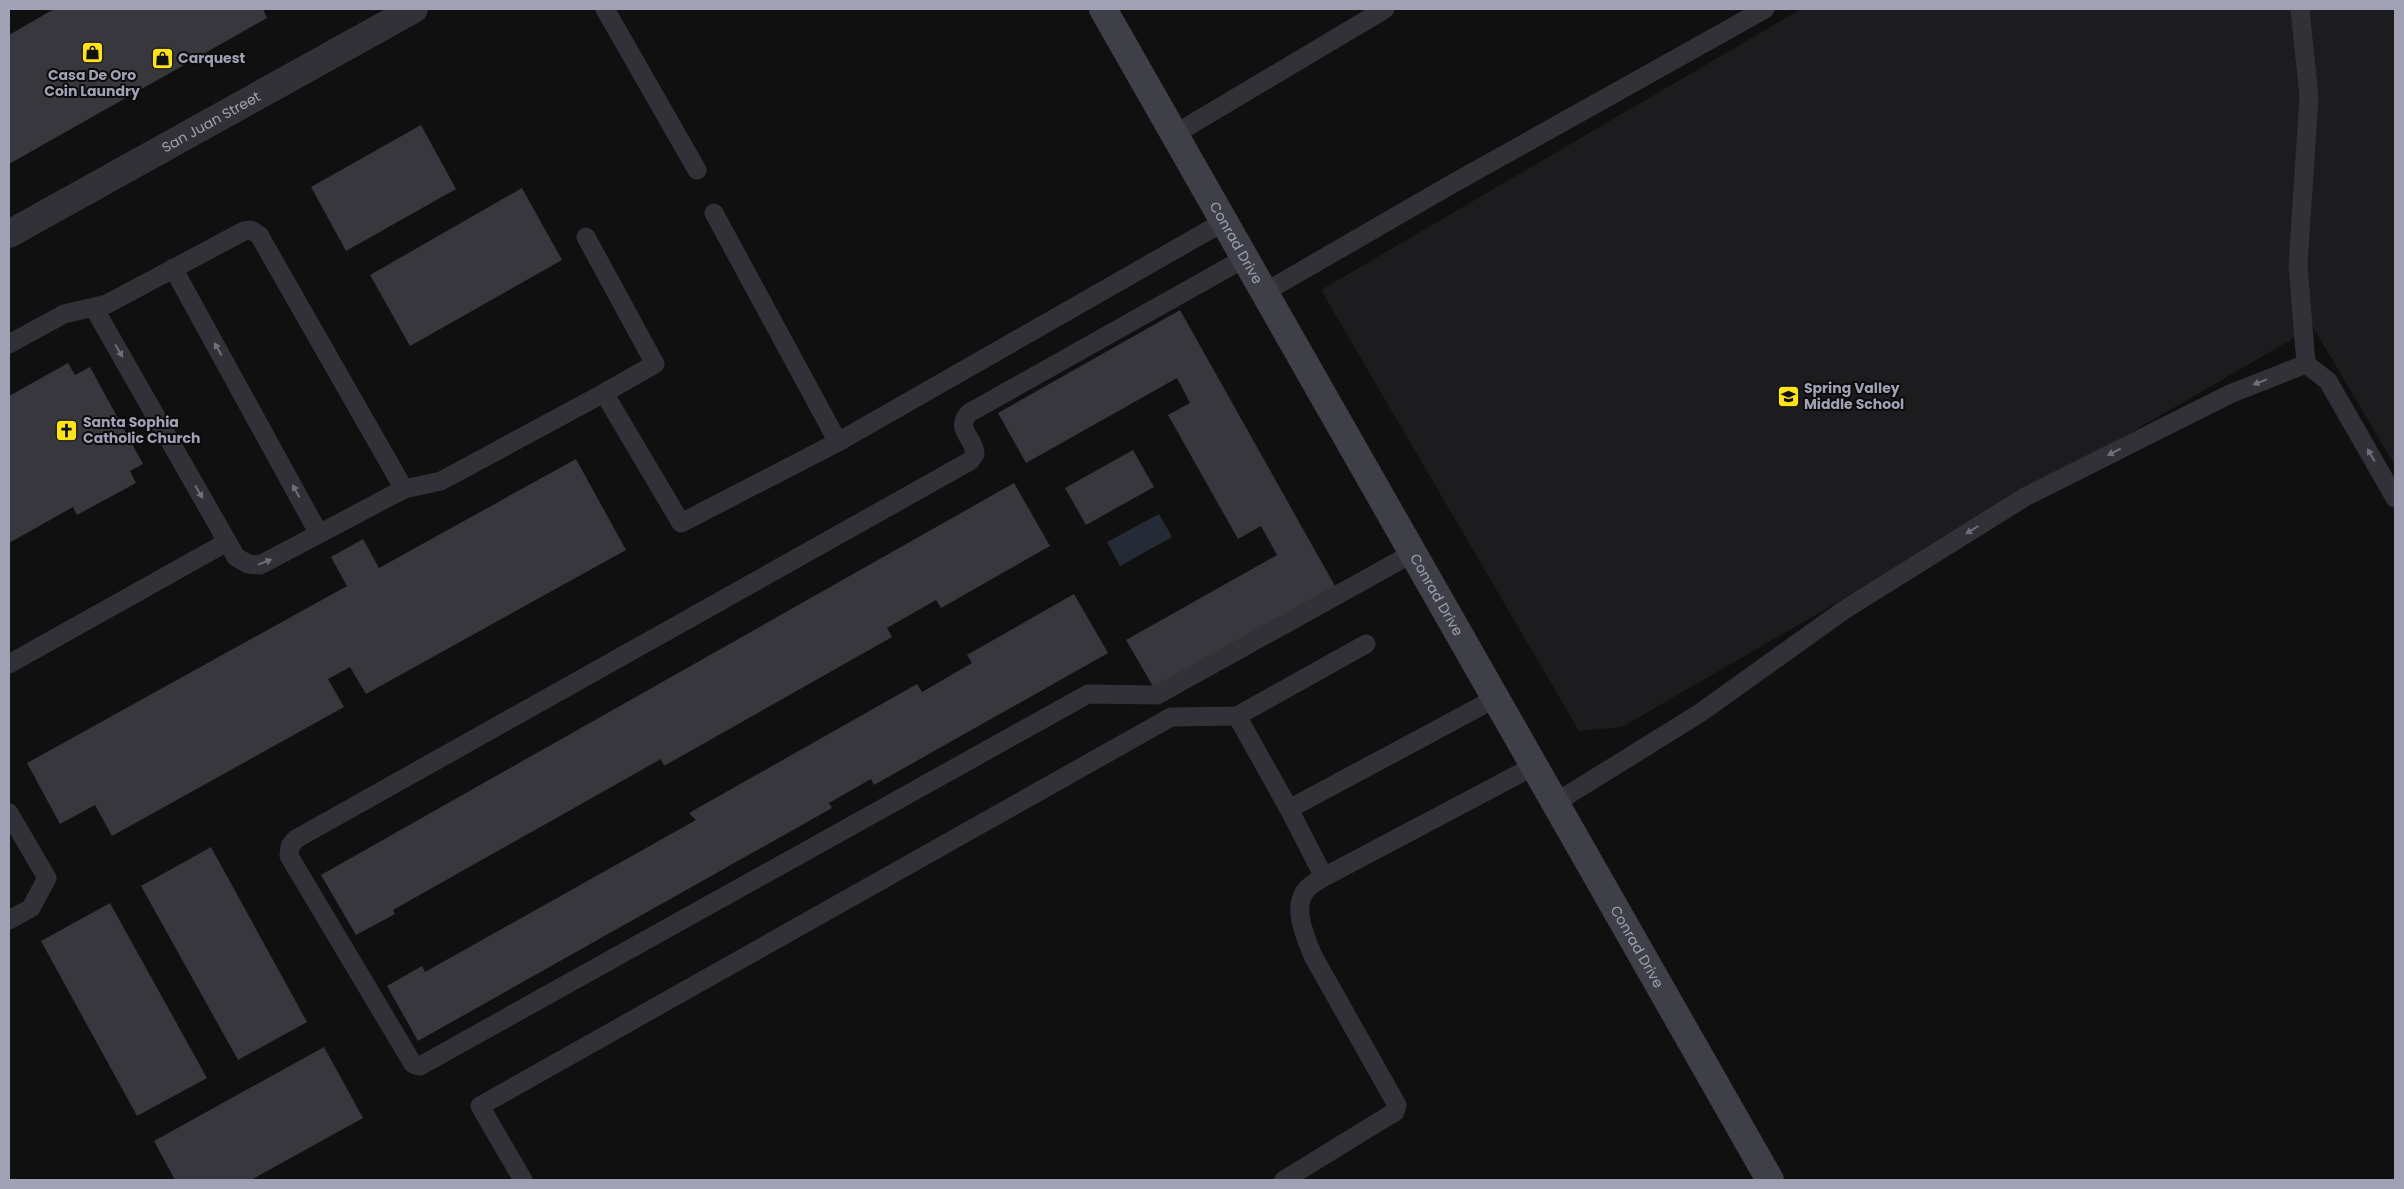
<svg xmlns="http://www.w3.org/2000/svg" width="2404" height="1189" font-family="Poppins,sans-serif">
	<style>
		.built { fill: #1c1c1e }
		.water { fill: #252b36 }
		.building { fill: #37373d }
		.lines { fill: none; stroke-linecap: round; stroke-linejoin: round }
		.lane { stroke: #313137; stroke-width: 19 }
		.street { stroke: #313137; stroke-width: 28 }
		.secondary { stroke: #3e3f47; stroke-width: 28 }
		.oneway { fill: #6e6f7c }
		.labels { text-anchor: middle; dominant-baseline: central; stroke-width: 4; stroke-linejoin: round; paint-order: stroke }
		.poi-label { font-size: 14px; font-weight: bold; fill: #a0a1b4; stroke: #0b0b0c; text-anchor: start }
		.street-label { font-size: 14px; fill: #a0a1b4; stroke: #0b0b0c }
	</style>
	<rect width="100%" height="100%" fill="#101011"/>
	<path class="built" d="M1801,9H2395V466L2313,327L1622,727L1579,731L1321,290Z"/>
	<path class="water" d="M1159,514L1172,537L1120,566L1107,542Z"/>
	<path class="building" d="M54,9H263L267,18L9,164V35Z
		M421,125L456,189L346,251L311,187Z
		M522,188L562,260L410,346L370,275Z
		M1180,310L1335,586L1154,688L1126,640L1277,555L1261,526L1238,539L1168,415L1190,403L1177,378L1026,463L998,413Z
		M68,363L75,375L90,367L143,464L130,471L136,483L77,515L73,507L9,543V396Z
		M1133,450L1154,487L1086,525L1065,488Z
		M576,459L626,550L366,694L350,667L328,679L344,707L112,836L95,805L60,824L27,763L347,586L331,557L363,539L379,568Z
		M1014,483L1050,546L941,608L936,600L887,628L892,637L664,766L661,759L393,910L395,914L356,935L321,875Z
		M1074,594L1108,653L874,785L871,779L829,803L832,808L418,1041L387,986L422,966L425,972L696,820L689,813L917,684L922,692L972,663L967,655Z
		M211,847L307,1022L238,1060L141,886Z
		M110,903L207,1078L137,1116L41,941Z
		M324,1047L363,1118L251,1180H175L154,1141Z"/>
	<g class="lines">
		<path class="lane" d="M605,9L697,170
			M2300,9L2309,97L2298,265L2306,364
			M1175,134L1385,9
			M714,213L838,442L1225,221
			M586,237L655,364L604,393
			M1245,258L969,413C954,430 974,436 975,454L970,461L296,839L290,846L289,856L413,1064L420,1066L1088,694L1157,695L1413,553
			M173,268L319,534
			M1265,292L1452,184L1765,9
			M94,308L236,557L248,564L260,565L404,489
			M9,344L64,314L107,304L244,231L251,230L259,235L404,489L441,481L604,393L681,523L838,442
			M1366,644L1237,716L1289,809L1496,698
			M9,664L227,542
			M1555,803L1700,713L1844,610L2025,497L2230,394L2306,364L2328,381L2395,498
			M1289,809L1324,877
			M9,813L47,878L31,908L9,920
			M523,1180L480,1106L1171,717L1237,716
			M1284,1180L1388,1116L1395,1112L1397,1105L1313,956C1306,938 1290,905 1308,888C1312,884 1319,880 1324,877L1534,766"/>
		<path class="street" id="s1" d="M9,234L414,9"/>
		<path class="secondary" id="s2" d="M1103,9L1770,1180"/>
	</g>
	<defs><path id="oneway-solid" d="M-6-.8H1V-3.2L6.5 0L1 3.2V.8H-6Z" transform="scale(1.25)"/></defs>
	<g class="oneway">
		<use href="#oneway-solid" transform="translate(218 349) rotate(-119)"/>
		<use href="#oneway-solid" transform="translate(119 351) rotate(60)"/>
		<use href="#oneway-solid" transform="translate(2260 382) rotate(159)"/>
		<use href="#oneway-solid" transform="translate(2114 452) rotate(153)"/>
		<use href="#oneway-solid" transform="translate(2371 455) rotate(-120)"/>
		<use href="#oneway-solid" transform="translate(296 491) rotate(-119)"/>
		<use href="#oneway-solid" transform="translate(199 492) rotate(60)"/>
		<use href="#oneway-solid" transform="translate(1972 530) rotate(148)"/>
		<use href="#oneway-solid" transform="translate(265 562) rotate(-21)"/>
	</g>
	<defs>
		<symbol id="shop-square" viewBox="-11 -11 22 22"><rect x="-9" y="-9" width="18" height="18" rx="4" fill="#ffe31a" stroke="#0b0b0c"/><path d="M-5-2.5h2.3a2.7 3.5 0 0 1 5.4 0H5L5.5 6h-11ZM-1.5-2.5h3a1.5 2.3 0 0 0-3 0Z" fill="#111"/></symbol>
		<symbol id="school-square" viewBox="-11 -11 22 22"><rect x="-9" y="-9" width="18" height="18" rx="4" fill="#ffe31a" stroke="#0b0b0c"/><path d="M0-5L7-2L0 1L-7-2ZM-4 1L0 2.5L4 1V4Q0 6-4 4Z" fill="#111"/></symbol>
		<symbol id="church-square" viewBox="-11 -11 22 22"><rect x="-9" y="-9" width="18" height="18" rx="4" fill="#ffe31a" stroke="#0b0b0c"/><path d="M-1.2-6h2.4v3.5h3.3v2.4h-3.3V6h-2.4V-.1h-3.3v-2.4h3.3Z" fill="#111"/></symbol>
	</defs>
	<g fill-rule="evenodd">
		<use href="#shop-square" x="80" y="40" width="25" height="25"/>
		<use href="#shop-square" x="150" y="46" width="25" height="25"/>
		<use href="#school-square" x="1776" y="384" width="25" height="25"/>
		<use href="#church-square" x="54" y="418" width="25" height="25"/>
	</g>
	<g class="labels">
		<g class="poi-label">
			<text x="178" y="58">Carquest</text>
			<text x="92" y="75" text-anchor="middle">Casa De Oro<tspan x="92" dy="16">Coin Laundry</tspan></text>
			<text x="1804" y="388">Spring Valley<tspan x="1804" dy="16">Middle School</tspan></text>
			<text x="83" y="422">Santa Sophia<tspan x="83" dy="16">Catholic Church</tspan></text>
		</g>
		<g class="street-label">
			<text stroke="none"><textPath href="#s1" startOffset="231">San Juan Street</textPath></text>
			<text stroke="none"><textPath href="#s2" startOffset="269">Conrad Drive</textPath></text>
			<text stroke="none"><textPath href="#s2" startOffset="674">Conrad Drive</textPath></text>
			<text stroke="none"><textPath href="#s2" startOffset="1079">Conrad Drive</textPath></text>
		</g>
	</g>
	<rect width="2404" height="1189" fill="none" stroke="#a0a1b4" stroke-width="20"/>
</svg>
